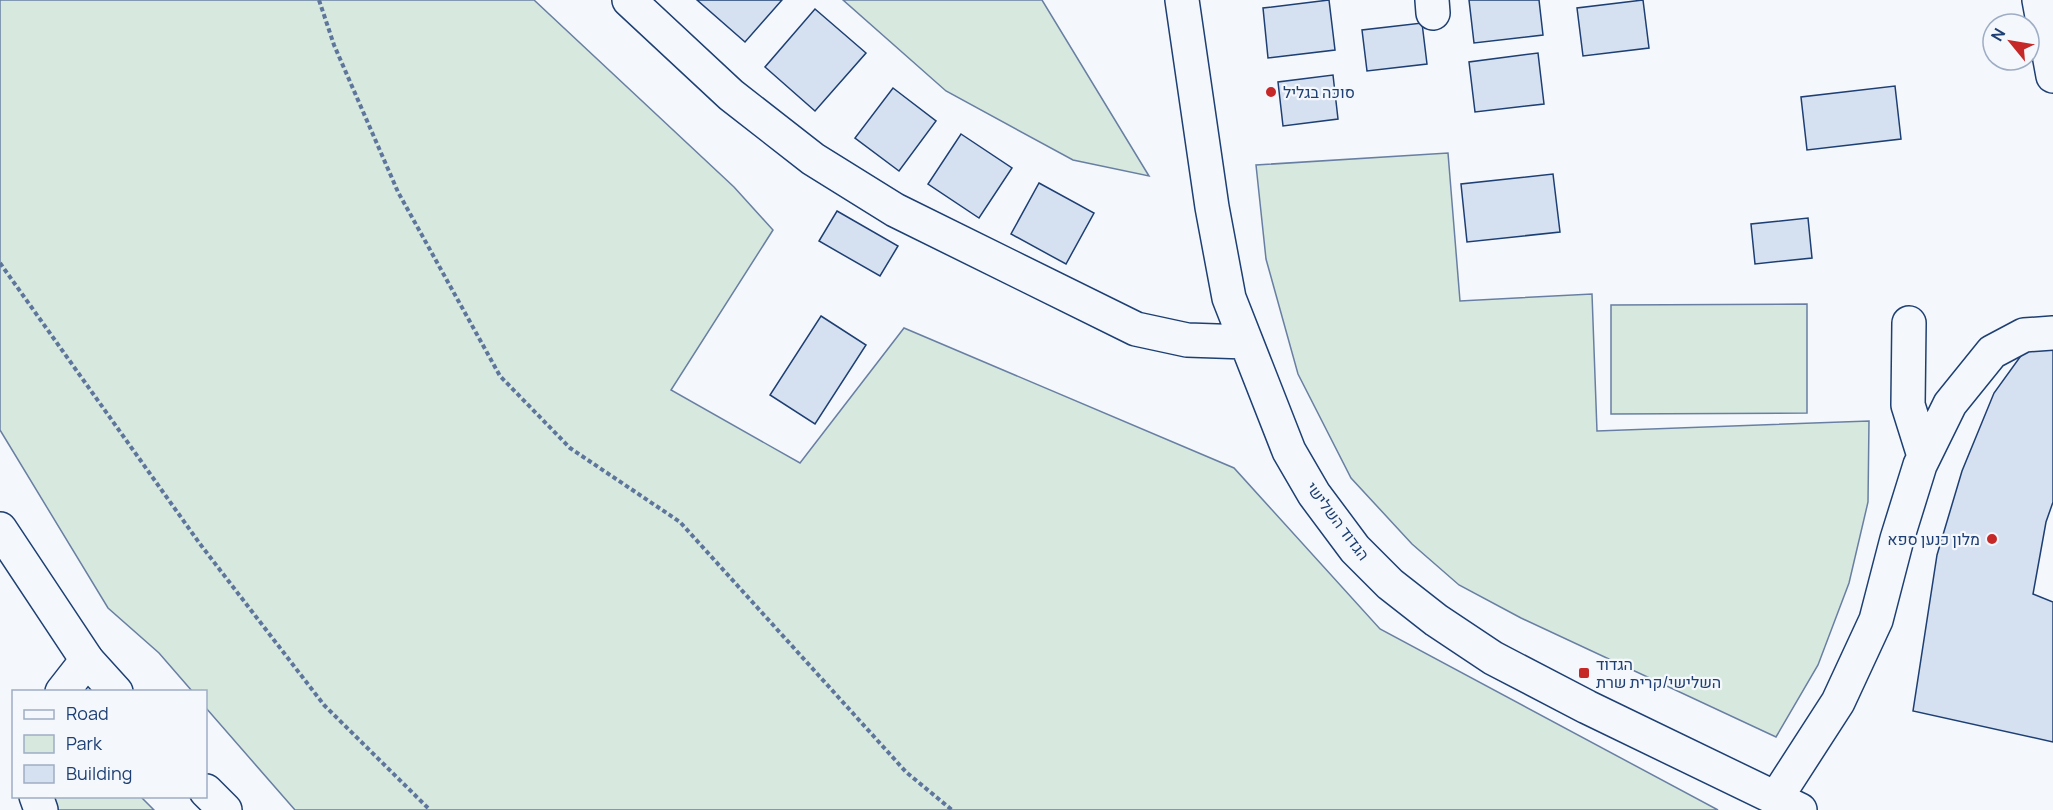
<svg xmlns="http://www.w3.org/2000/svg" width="2053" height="810" font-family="Manrope,Heebo,sans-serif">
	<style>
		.green { fill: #d7e8df; stroke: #687fa3; stroke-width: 1.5 }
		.building { fill: #d5e0f0; stroke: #1d3f73; stroke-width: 1.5 }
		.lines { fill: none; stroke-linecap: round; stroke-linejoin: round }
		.minor-casing { stroke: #1d3f73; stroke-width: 36 }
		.major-casing { stroke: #1d3f73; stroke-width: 36 }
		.path { stroke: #5e769c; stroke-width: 4; stroke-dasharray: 4.5 3; stroke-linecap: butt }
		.minor { stroke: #f4f7fb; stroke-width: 33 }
		.major { stroke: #f4f7fb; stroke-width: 33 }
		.poi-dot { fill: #c62828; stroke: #f4f7fb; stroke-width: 2 }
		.labels { text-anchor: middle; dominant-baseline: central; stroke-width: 4.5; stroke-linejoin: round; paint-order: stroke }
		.poi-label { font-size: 16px; fill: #1d3f73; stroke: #f4f7fb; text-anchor: start }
		.street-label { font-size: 16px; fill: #1d3f73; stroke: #f4f7fb }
	</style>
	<rect width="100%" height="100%" fill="#f4f7fb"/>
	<path class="green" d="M0,0H534L734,187L773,230L671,390L800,463L904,328L1234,468L1380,629L1718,810H295L206,708V692L192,691L159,653L108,608L0,430Z
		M843,0H1042L1149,176L1073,160L946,91Z
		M1448,153L1460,301L1592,294L1597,431L1869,421L1868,502L1849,583L1818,665L1776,737L1521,618L1459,585L1412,544L1351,478L1298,374L1266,259L1256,165Z
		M1807,304V413L1611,414V305Z
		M140,796L154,810H26L34,797Z"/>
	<path class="building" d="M697,0H782L745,42Z
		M1329,0L1335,50L1268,58L1263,8Z
		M1469,0H1539L1543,35L1474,43Z
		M1643,0L1649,48L1583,56L1577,8Z
		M815,9L866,53L815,111L765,67Z
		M1422,23L1427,64L1367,71L1362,30Z
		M1538,53L1544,104L1475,112L1469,62Z
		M1333,75L1338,119L1283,126L1278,82Z
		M1895,86L1901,139L1807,150L1801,97Z
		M893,88L936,121L899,171L855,138Z
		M961,134L1012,168L979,218L928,184Z
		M1553,174L1560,232L1467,242L1461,184Z
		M1039,183L1094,213L1066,264L1011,234Z
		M837,211L898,246L880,276L819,241Z
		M1808,218L1812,258L1755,264L1751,224Z
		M821,316L866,345L815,424L770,395Z
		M2033,339L2053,350V502L2046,522L2033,594L2053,602V742L1913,711L1937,555L1962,471L1994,393Z"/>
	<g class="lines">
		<defs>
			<path id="minor" d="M629,0L731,95L813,159L895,210L1136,329L1187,340L1246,342
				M1182,0L1212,207L1229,298L1289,451L1314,494L1355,549L1390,584L1436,620L1493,658L1587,707L1800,810
				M1432,0L1433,13
				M2039,0L2053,76
				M1909,323L1908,405L1924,456
				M62,692L87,660
				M36,796L41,810
				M1776,798L1838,702L1876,620L1897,539L1920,465L1950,404L1992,352L2024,335L2053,333"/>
			<path id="major" d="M0,529L87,660L116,692
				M206,791L225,810"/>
		</defs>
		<use href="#minor" class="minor-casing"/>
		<use href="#major" class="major-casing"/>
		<path class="path" d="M319,0L334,45L398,192L500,376L570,448L680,522L906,772L952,810
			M0,263L200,544L324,705L430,810"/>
		<use href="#minor" class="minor"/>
		<use href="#major" class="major"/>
	</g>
	<g class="poi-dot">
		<circle cx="1271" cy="92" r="6"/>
		<circle cx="1992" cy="539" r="6"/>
		<rect x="1578" y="667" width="12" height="12" rx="3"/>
	</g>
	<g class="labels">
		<g class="poi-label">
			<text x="1283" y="92">סוכה בגליל</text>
			<text x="1980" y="539" text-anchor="end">מלון כנען ספא</text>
			<text x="1596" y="664">הגדוד<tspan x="1596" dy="18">השלישי/קרית שרת</tspan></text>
		</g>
		<g class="street-label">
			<text transform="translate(1338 521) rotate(53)">הגדוד השלישי</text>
		</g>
	</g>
	<rect x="12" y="690" width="195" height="108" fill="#f4f7fb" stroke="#9eadc5" stroke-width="1.5"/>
	<rect x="24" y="710" width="30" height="9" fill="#f4f7fb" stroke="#9eadc5" stroke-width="1.5"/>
	<text x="66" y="720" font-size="18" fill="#1d3f73">Road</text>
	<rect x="24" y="735" width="30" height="18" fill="#d7e8df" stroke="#9eadc5" stroke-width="1.5"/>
	<text x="66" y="750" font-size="18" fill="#1d3f73">Park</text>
	<rect x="24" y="765" width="30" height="18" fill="#d5e0f0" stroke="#9eadc5" stroke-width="1.5"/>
	<text x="66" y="780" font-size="18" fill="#1d3f73">Building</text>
	<g transform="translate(2011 42) rotate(300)"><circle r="28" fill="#f4f7fb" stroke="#9eadc5" stroke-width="1.5"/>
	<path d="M0-4.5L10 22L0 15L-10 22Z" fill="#c62828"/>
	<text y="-9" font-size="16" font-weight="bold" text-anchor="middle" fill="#1d3f73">N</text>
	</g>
</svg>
